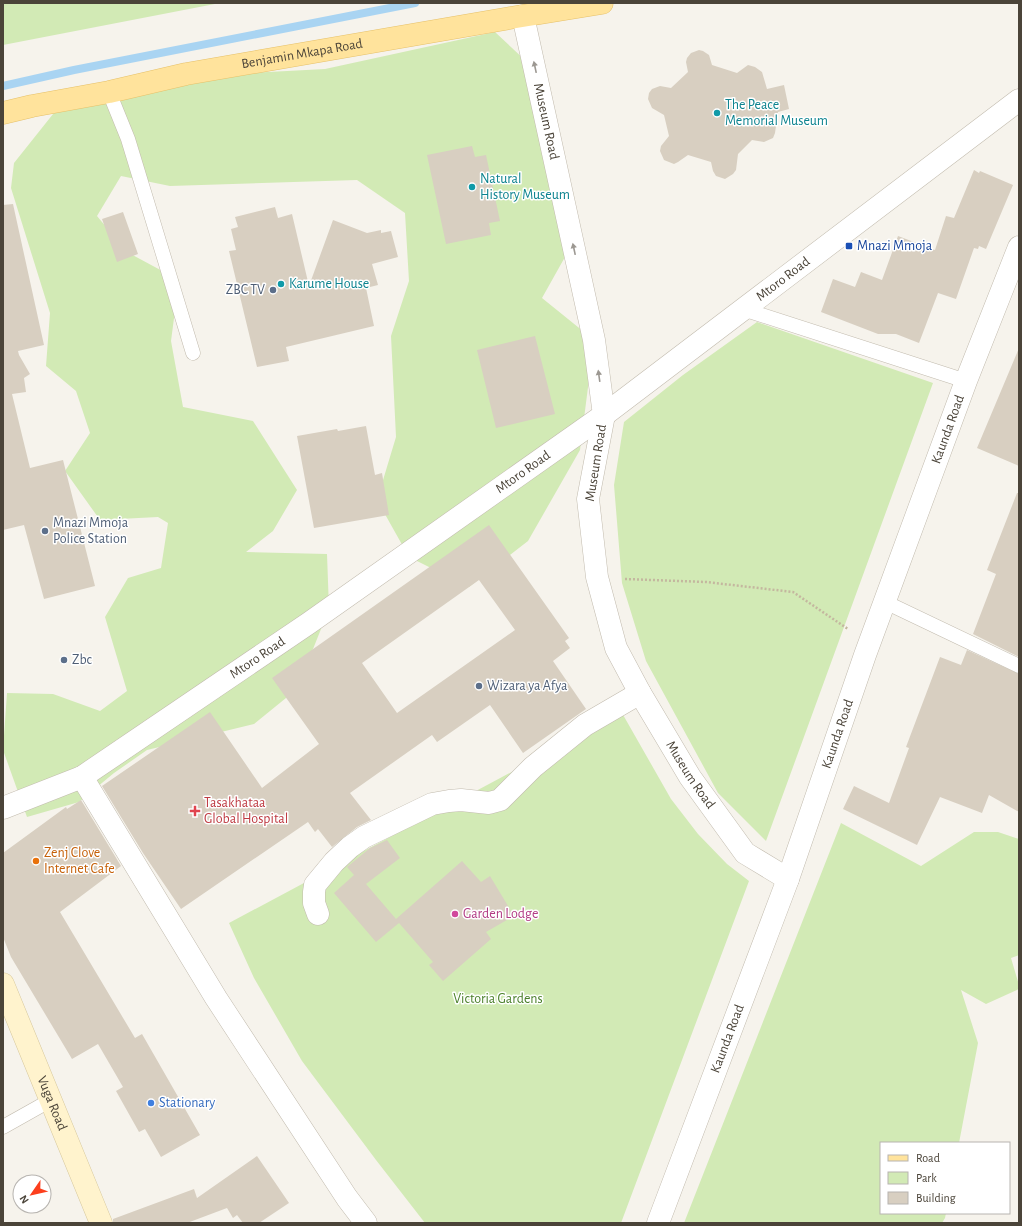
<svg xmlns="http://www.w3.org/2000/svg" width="1022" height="1226" font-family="'Alegreya Sans',sans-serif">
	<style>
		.green { fill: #d2eab5 }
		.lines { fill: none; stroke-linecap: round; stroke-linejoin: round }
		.stream { stroke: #a9d4f2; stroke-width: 8 }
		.building { fill: #d8cfc1; fill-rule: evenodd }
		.lane-casing { stroke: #c2bbae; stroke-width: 15 }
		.street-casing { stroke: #c2bbae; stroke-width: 23 }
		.secondary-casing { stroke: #d6c79b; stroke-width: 23 }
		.primary-casing { stroke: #e6c16a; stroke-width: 23 }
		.path { stroke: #c4b79f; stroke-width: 2.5; stroke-dasharray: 2 2; stroke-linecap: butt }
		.lane { stroke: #fff; stroke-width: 14 }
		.street { stroke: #fff; stroke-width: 22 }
		.secondary { stroke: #fff3cd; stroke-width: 22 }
		.primary { stroke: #ffe39c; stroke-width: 22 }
		.oneway { fill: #9c9892 }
		.culture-dot { fill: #0f9aa8; stroke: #fff; stroke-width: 1.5 }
		.transit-dot { fill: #1a4fb4; stroke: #fff; stroke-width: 1.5 }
		.service-dot { fill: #5c6f8a; stroke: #fff; stroke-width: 1.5 }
		.health-dot { fill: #e0444e; stroke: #fff; stroke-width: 1.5 }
		.food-dot { fill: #e8710a; stroke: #fff; stroke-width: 1.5 }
		.hotel-dot { fill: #d1479c; stroke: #fff; stroke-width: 1.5 }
		.shop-dot { fill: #3f7fe0; stroke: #fff; stroke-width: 1.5 }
		.labels { text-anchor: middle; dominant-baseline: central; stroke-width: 3; stroke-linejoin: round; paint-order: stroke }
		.street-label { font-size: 14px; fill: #4b4439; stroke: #fff }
		.culture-label { font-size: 14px; fill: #0d838f; stroke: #fff; text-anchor: start }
		.transit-label { font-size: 14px; fill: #164399; stroke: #fff; text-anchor: start }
		.service-label { font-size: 14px; fill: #4e5e75; stroke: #fff; text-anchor: start }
		.health-label { font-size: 14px; fill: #be3a42; stroke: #fff; text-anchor: start }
		.food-label { font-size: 14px; fill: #c56008; stroke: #fff; text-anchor: start }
		.hotel-label { font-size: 14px; fill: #b23c85; stroke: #fff; text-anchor: start }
		.park-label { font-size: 14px; fill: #4a7f2a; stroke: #fff }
		.shop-label { font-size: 14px; fill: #366cbe; stroke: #fff; text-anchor: start }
	</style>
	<rect width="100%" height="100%" fill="#f6f3ec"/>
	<path class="green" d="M3,3H220L3,45Z
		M495,32L527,62L565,257L542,298L594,340L580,450L528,541L469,587L409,557L377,500L396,437L391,336L409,281L405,213L357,180L170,186L121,176L97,216L127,252L179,280L171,341L183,407L253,421L297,490L273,531L246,552L327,554L329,609L313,649L286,698L254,724L147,750L114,773L79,802L27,817L3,750L7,693L53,694L100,711L127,691L105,617L128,578L161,568L168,523L158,517L100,520L65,471L90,433L76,391L46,366L50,313L11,188L14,163L61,104L249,73L325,69Z
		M757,322L933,383L766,841L718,793L646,661L622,583L614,485L624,422L683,375Z
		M622,713L671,799L698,834L727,864L749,881L621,1223H425L376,1160L302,1061L254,978L229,923Z
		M841,823L921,866L974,832H998L1019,839V955L1011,958L1019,985V989L986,1004L961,990L978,1043L959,1143H881V1213H946L945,1218L942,1223H684Z"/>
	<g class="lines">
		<path class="stream" d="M3,86L74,70L415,3"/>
	</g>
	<path class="building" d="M699,50L703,51L709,55L712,65L737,73L748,65L755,67L762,72L767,89L784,85L789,109L778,112L775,133L773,138L764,142L752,140L738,154L736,170L733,174L725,179L716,176L713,171L711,162L688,155L678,162L674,164L664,160L660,151L661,146L669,136L664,115L652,108L648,99L649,93L652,89L660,86L671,88L688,72L686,62L687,58L691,53Z
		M472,146L475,157L486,155L500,221L489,223L491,235L446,244L427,155Z
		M974,170L979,173L980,171L1013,185L986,249L979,246L978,249L974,248L956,299L938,293L919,343L896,334H878L821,312L833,279L855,287L861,272L882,280L898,236L935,250L946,216L954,218Z
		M13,204L44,345L18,351L19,355L30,374L24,378L26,392L12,394L30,468L63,460L95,586L44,599L24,525L3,530V205Z
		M275,207L278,218L292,214L309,286L333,220L367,233L381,230V233L391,231L398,257L372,264L378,285L366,288L374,326L286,347L289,361L257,367L229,251L236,250L231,229L238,227L235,217Z
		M123,212L138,254L117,262L102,219Z
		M535,336L555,414L496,428L477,350Z
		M1019,348V466L977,448Z
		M366,426L375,475L382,473L389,515L314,528L297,436L337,429L338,431Z
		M1017,493H1019V657L973,634L996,574L987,570Z
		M489,525L569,638L565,641L570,648L553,661L586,709L523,753L490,705L437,742L432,735L350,793L371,820L357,827L332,847L318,829L315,832L308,822L181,909L143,853L102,786L210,712L262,788L319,744L272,678ZM479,580L515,630L397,713L362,663Z
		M967,650L1019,674V812L989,795L982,813L940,797L917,845L843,809L854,786L889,803L909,748L906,747L940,657L961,665Z
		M81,800L121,866L60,912L135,1038L142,1034L200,1135L161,1157L145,1129L139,1132L116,1091L123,1087L98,1044L72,1059L11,957L3,937V853L66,807L67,809Z
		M387,840L400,858L366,884L396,919L462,861L481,882L490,876L514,916L486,932L491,939L443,981L429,965L433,962L399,923L376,942L334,893L354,875L347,867L370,848Z
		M257,1156L289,1203L259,1223H243L237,1215L233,1218L227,1208L187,1223H113V1219L194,1189L197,1198Z"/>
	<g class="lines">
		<defs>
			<path id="lane" d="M109,92L128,139L193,353
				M743,309L966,381
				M885,602L1019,666
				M3,1127L51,1100"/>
			<g id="street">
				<path id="s1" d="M523,16L594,340L604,415L588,499L597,577L616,648L640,693L690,777L745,853L788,879"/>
				<path d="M82,777L216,998L347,1198L366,1223"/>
				<path id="s2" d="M3,808L82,777L309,623L604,415L1019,100"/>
				<path d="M318,914L314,903V892L315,885L334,862L350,847L364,837L432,804L449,801L461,800L489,803L500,800L533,767L585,725L640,693"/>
				<path id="s3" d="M658,1223L788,879L865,655L966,381L1019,247"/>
			</g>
			<g id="secondary">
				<path id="s4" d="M3,984L101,1223"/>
			</g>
			<g id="primary">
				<path id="s5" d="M3,113L32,106L109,92L186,74L510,18L602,3"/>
			</g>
		</defs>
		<use href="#lane" class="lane-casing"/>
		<use href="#street" class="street-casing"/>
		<use href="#secondary" class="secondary-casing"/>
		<use href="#primary" class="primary-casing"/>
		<path class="path" d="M625,579L706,582L793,592L848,629"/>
		<use href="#lane" class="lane"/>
		<use href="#street" class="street"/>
		<use href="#secondary" class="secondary"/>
		<use href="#primary" class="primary"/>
	</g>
	<defs><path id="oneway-solid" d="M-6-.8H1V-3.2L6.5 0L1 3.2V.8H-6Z"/></defs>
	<g class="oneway">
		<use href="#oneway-solid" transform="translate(535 67) rotate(-102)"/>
		<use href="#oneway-solid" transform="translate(574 249) rotate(-102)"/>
		<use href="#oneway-solid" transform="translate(599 376) rotate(-98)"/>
	</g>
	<g class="culture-dot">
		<circle cx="717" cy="113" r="4"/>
		<circle cx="472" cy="187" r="4"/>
		<circle cx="281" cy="284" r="4"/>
	</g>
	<rect class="transit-dot" x="845" y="242" width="8" height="8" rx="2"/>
	<g class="service-dot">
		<circle cx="273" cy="290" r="4"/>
		<circle cx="45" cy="531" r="4"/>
		<circle cx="64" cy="660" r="4"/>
		<circle cx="479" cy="686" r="4"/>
	</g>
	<path class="health-dot" d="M193 805h4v4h4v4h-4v4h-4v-4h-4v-4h4z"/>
	<circle class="food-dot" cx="36" cy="861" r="4"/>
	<circle class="hotel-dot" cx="455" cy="914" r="4"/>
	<circle class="shop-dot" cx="151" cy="1103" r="4"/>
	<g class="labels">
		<g class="street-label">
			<text stroke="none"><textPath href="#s5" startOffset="305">Benjamin Mkapa Road</textPath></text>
			<text stroke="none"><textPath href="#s1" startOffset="108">Museum Road</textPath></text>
			<text stroke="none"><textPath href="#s2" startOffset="945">Mtoro Road</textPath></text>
			<text stroke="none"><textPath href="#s3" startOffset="845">Kaunda Road</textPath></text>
			<text transform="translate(596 463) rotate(-81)">Museum Road</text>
			<text stroke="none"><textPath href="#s2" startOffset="621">Mtoro Road</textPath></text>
			<text stroke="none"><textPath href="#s2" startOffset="297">Mtoro Road</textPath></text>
			<text stroke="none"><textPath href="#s3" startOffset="521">Kaunda Road</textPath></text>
			<text stroke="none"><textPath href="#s1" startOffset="792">Museum Road</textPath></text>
			<text stroke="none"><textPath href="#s3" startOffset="197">Kaunda Road</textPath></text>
			<text stroke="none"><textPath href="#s4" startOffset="129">Vuga Road</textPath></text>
		</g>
		<g class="culture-label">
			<text x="725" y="105">The Peace<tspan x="725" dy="16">Memorial Museum</tspan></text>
			<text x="480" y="179">Natural<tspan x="480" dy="16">History Museum</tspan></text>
			<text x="289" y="284">Karume House</text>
		</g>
		<g class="transit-label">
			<text x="857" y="246">Mnazi Mmoja</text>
		</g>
		<g class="service-label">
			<text x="265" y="290" text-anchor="end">ZBC TV</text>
			<text x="53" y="523">Mnazi Mmoja<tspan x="53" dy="16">Police Station</tspan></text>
			<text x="72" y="660">Zbc</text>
			<text x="487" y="686">Wizara ya Afya</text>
		</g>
		<g class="health-label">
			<text x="204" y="803">Tasakhataa<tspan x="204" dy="16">Global Hospital</tspan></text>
		</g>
		<g class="food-label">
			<text x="44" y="853">Zenj Clove<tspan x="44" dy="16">Internet Cafe</tspan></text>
		</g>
		<g class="hotel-label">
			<text x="463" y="914">Garden Lodge</text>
		</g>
		<g class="park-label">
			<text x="498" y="999">Victoria Gardens</text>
		</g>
		<g class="shop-label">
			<text x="159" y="1103">Stationary</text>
		</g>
	</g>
	<rect width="1022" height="1226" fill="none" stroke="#4b4439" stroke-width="8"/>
	<rect x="880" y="1142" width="130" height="72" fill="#ffffff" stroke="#b7b4b0"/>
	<rect x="888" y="1155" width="20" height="6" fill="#ffe39c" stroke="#b7b4b0"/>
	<text x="916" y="1162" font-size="12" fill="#4b4439">Road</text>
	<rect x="888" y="1172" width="20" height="12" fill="#d2eab5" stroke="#b7b4b0"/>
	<text x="916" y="1182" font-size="12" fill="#4b4439">Park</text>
	<rect x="888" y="1192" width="20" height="12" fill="#d8cfc1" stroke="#b7b4b0"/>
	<text x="916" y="1202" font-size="12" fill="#4b4439">Building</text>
	<g transform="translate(32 1194) rotate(236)"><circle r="19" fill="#ffffff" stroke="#b7b4b0"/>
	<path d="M0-3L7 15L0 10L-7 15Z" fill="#fc3f1d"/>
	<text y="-6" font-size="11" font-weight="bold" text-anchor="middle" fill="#4b4439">N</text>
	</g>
</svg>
